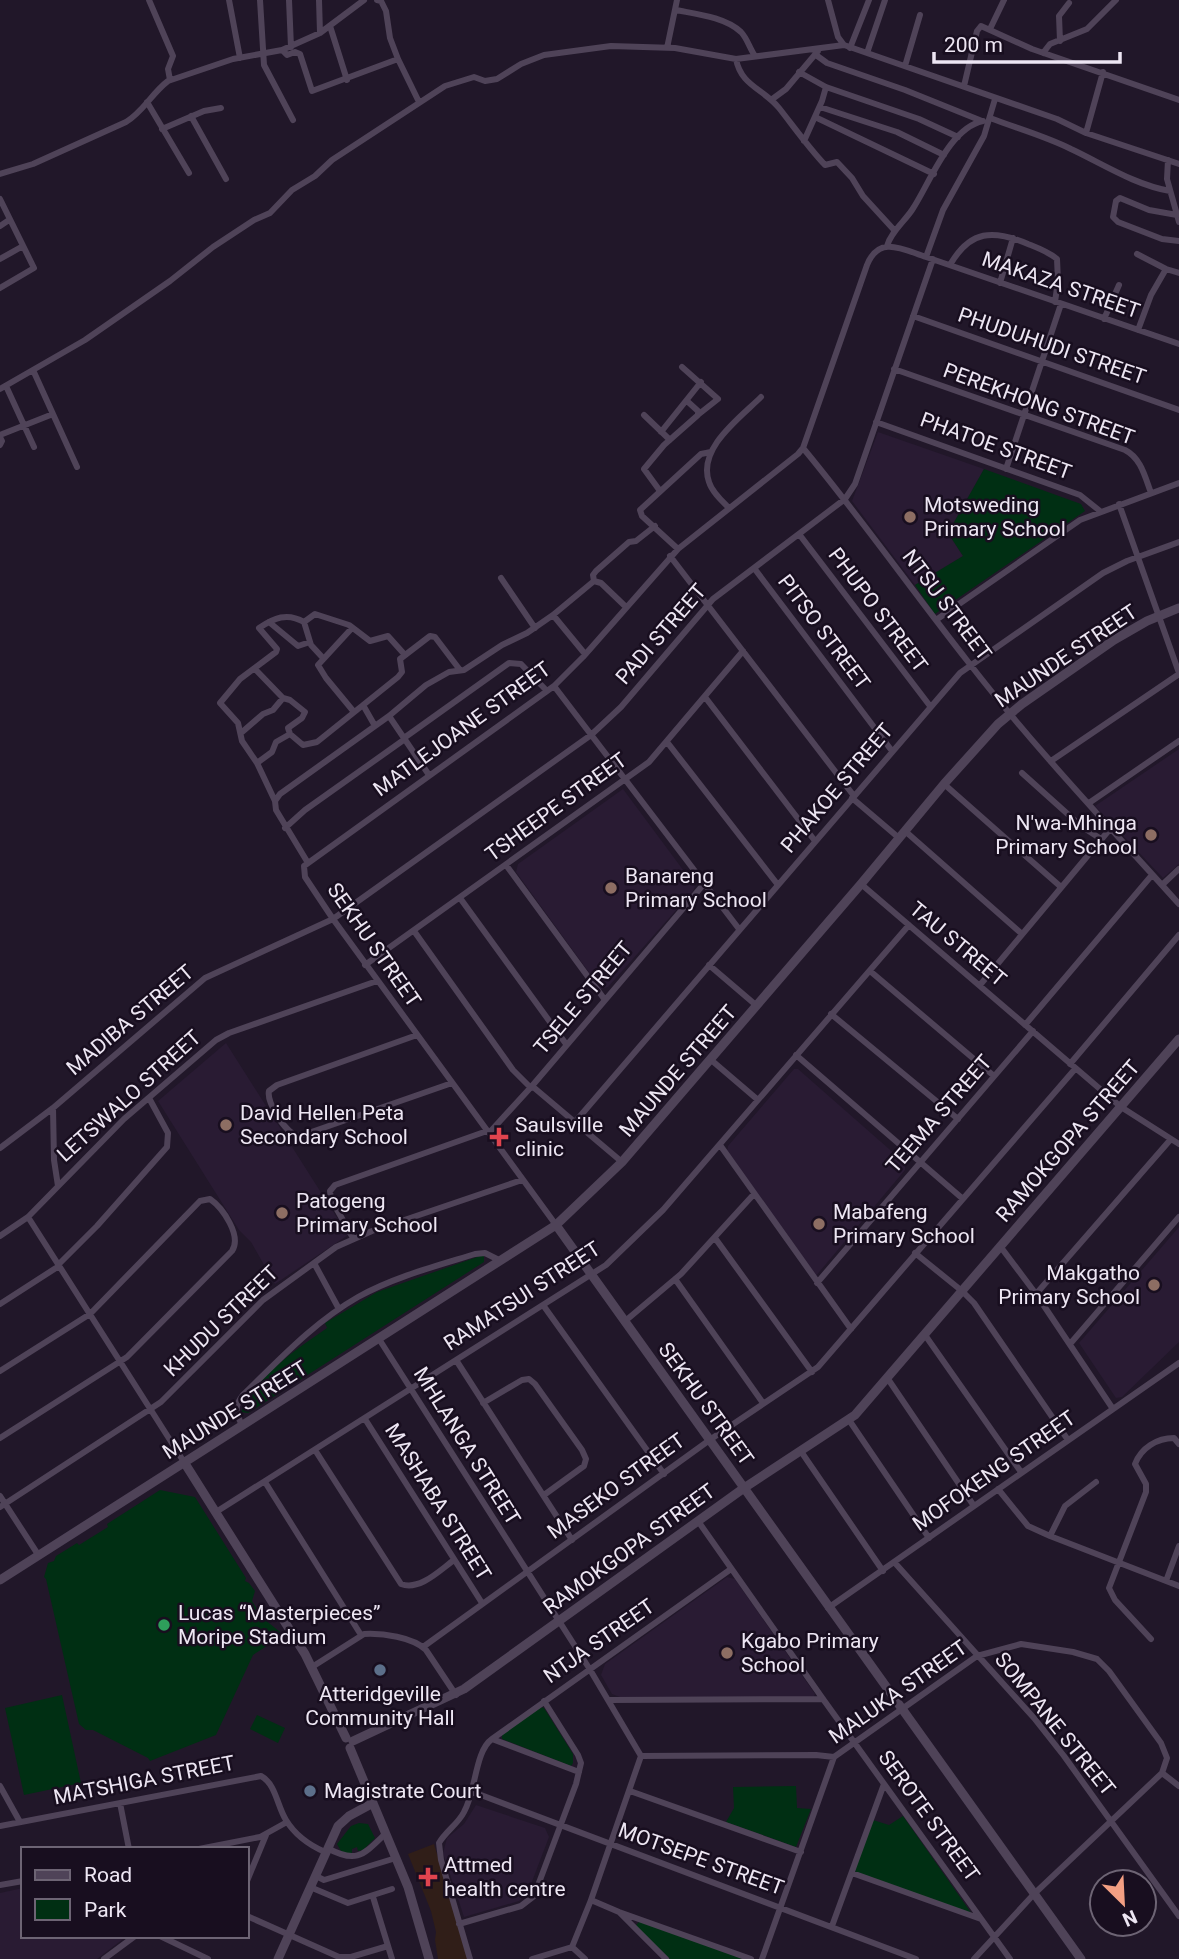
<svg xmlns="http://www.w3.org/2000/svg" width="1179" height="1959" font-family="Roboto,sans-serif">
	<style>
		.built { fill: #291b33 }
		.medical { fill: #301e18 }
		.green { fill: #002f13 }
		.lines { fill: none; stroke-linecap: round; stroke-linejoin: round }
		.street { stroke: #4f4358; stroke-width: 6 }
		.secondary { stroke: #4f4358; stroke-width: 9 }
		.education-dot { fill: #8d6e63; stroke: #180e1f; stroke-width: 2.5 }
		.health-dot { fill: #e0444e; stroke: #180e1f; stroke-width: 2.5 }
		.leisure-dot { fill: #2e9e5b; stroke: #180e1f; stroke-width: 2.5 }
		.service-dot { fill: #5c6f8a; stroke: #180e1f; stroke-width: 2.5 }
		.labels { text-anchor: middle; dominant-baseline: central; stroke-width: 5; stroke-linejoin: round; paint-order: stroke }
		.street-label { font-size: 21px; fill: #ede6f3; stroke: #180e1f }
		.poi-label { font-size: 21px; fill: #ede6f3; stroke: #180e1f; text-anchor: start }
	</style>
	<rect width="100%" height="100%" fill="#211729"/>
	<path class="built" d="M878,432L984,469L948,533L963,556L915,585L852,501Z
		M1179,749V864L1163,878L1095,806Z
		M623,789L695,886L693,891L608,987L601,989L516,872L518,864Z
		M226,1043L348,1235L275,1284L251,1242L239,1230L158,1101Z
		M794,1069H798L905,1163V1170L815,1277L727,1152L728,1146Z
		M1179,1227V1342L1122,1397L1116,1398L1079,1343Z
		M727,1577L735,1579L815,1694L813,1699H625L612,1694L601,1675L605,1664Z
		M476,1805L545,1828L549,1837L528,1892L519,1901L464,1917L443,1853L447,1838L464,1824Z
		M23,1888V1936H127L97,1959H0V1893Z"/>
	<path class="medical" d="M434,1844L469,1959H438L435,1940L436,1932L431,1911L408,1854Z"/>
	<path class="green" d="M984,469L1081,504L1085,511L935,614L915,585L963,556L948,533Z
		M480,1256H484V1262L248,1413L241,1412C258,1375 295,1350 327,1328L325,1323L377,1292Z
		M160,1490L195,1497L246,1578L245,1581L249,1583L255,1591L252,1601L258,1611L261,1610L264,1619L280,1632L276,1640L253,1655L216,1735L150,1761L148,1758L93,1730H86L79,1724L46,1579L44,1577L48,1563L54,1561L56,1556L77,1543L79,1545L108,1527L107,1524Z
		M62,1695L81,1783L24,1795L5,1708Z
		M541,1707L544,1708L573,1754V1763L571,1766L502,1739V1733Z
		M257,1715L285,1728L278,1743L250,1729Z
		M796,1786L797,1808L811,1809L796,1847L726,1822L734,1808L733,1787Z
		M903,1816L972,1914L854,1871L873,1820L889,1825Z
		M359,1823L368,1824L375,1838L363,1850L358,1851L357,1847L352,1849V1853L347,1855L341,1851L337,1844L351,1826Z
		M640,1921L743,1959H670L635,1926Z"/>
	<g class="lines">
		<path class="street" d="M149,0L173,56L168,69L170,80
			M229,0L240,58
			M260,0L264,65L293,120
			M289,0L291,47
			M319,0L320,33
			M377,0L381,1L386,11L390,38L398,59
			M828,0L838,37L844,45L1057,119L1086,133L1179,164
			M676,10C696,14 725,17 741,32C747,38 750,49 755,56
			M330,26L347,80
			M990,29L1004,0
			M1060,41L1059,16L1069,3
			M667,48L677,0
			M850,48L869,0
			M282,50L287,55L295,52L300,54L312,91L398,59L419,102
			M867,53L885,0
			M1043,53L1050,44L1087,29L1116,0
			M816,55L827,63L905,90L982,121
			M736,59C741,86 764,89 779,108C794,127 808,147 825,165L837,162L852,178L863,196L895,231
			M905,66L920,15
			M799,72L826,87L919,119L958,137
			M964,86L977,31L981,26L1032,49L1179,100
			M771,100L786,89L818,51
			M147,102L189,173
			M820,107L897,132L944,155
			M191,116L226,179
			M815,117L934,174
			M990,118C1016,128 1045,136 1071,149C1103,164 1135,185 1170,191
			M162,129L204,111L221,108
			M1086,133L1103,72
			M804,141L822,101L826,87
			M1168,160L1167,179L1179,222
			M0,174L33,164L126,122C143,112 152,93 168,81L233,59L282,50L320,33L364,0
			M0,199L34,268L0,288
			M1177,215L1149,210L1120,198L1116,201L1113,217L1118,222L1162,239L1179,241
			M0,226L9,220
			M887,246C891,232 904,222 912,210C930,183 949,128 983,121
			M1137,254L1166,269L1179,273
			M926,257L943,210L984,136L995,99
			M0,259L23,246
			M950,265C970,230 993,229 1028,244C1038,248 1049,252 1057,259L1058,281L1055,302
			M1000,283L1013,238
			M913,316L1179,410
			M1104,319L1119,285
			M1138,330L1151,295L1166,269
			M682,367L718,399L699,414
			M894,369L1125,450C1141,458 1145,477 1151,493
			M33,370L77,467
			M6,386L34,447
			M0,389L85,340L170,281L213,247L254,220L270,213L292,190L315,176L332,160L445,86L474,77L485,81L497,79L521,64L544,55L611,46L675,48L736,59L844,45
			M644,415L670,440
			M876,422L1080,495L1100,511
			M661,432L701,382
			M0,435L53,414
			M0,437L2,441L0,445
			M803,448C861,518 913,592 969,663C1034,747 1108,825 1179,904
			M1006,469L1061,304
			M660,491L644,469L664,445L698,415V411L687,401
			M1119,504L1179,673
			M729,508C722,501 712,492 709,482C697,448 741,417 761,397
			M799,534L930,706
			M678,549L642,516L640,510L701,454L711,452
			M670,556L854,796
			M754,568L892,751
			M501,578L535,628
			M594,581L593,575L596,571L629,542L636,541L655,526
			M553,615L585,654
			M936,620L1080,520L1179,483
			M269,622L298,646L310,642
			M304,622L315,614L349,625L370,641L388,636L405,655
			M352,628L318,665L326,678L354,712
			M255,669L283,698L290,700L305,712L302,718L288,728L290,734
			M554,686L739,929
			M705,697L815,841
			M363,705L375,726
			M389,716L429,775
			M241,733L263,714L273,710L283,698
			M404,738L509,663L521,664L547,691
			M667,742L778,885
			M1051,761L1179,674
			M257,763L242,741L238,723L220,703L240,679L276,652L277,649L259,628C274,618 287,612 304,622L311,645L323,658
			M1022,773L1081,826L1101,839
			M944,784L1061,887
			M852,798L899,838
			M275,801L257,763L272,752L276,742L290,734L303,745L317,742L398,677L402,672L400,659L430,636L435,637L460,670
			M1089,803L1179,741
			M285,828L305,810L405,739
			M905,831L1022,934
			M308,863L276,810L275,801L280,794L389,716L426,685L449,672L464,670L502,645L527,633L553,615L594,581L601,583L626,607
			M506,865L605,1000
			M861,884L1121,1107L1179,1144
			M1162,885L1179,869
			M460,898L566,1044
			M414,931L513,1070L531,1088
			M365,965L649,762L743,651
			M709,965L757,1006
			M870,971L994,1076
			M980,985L1110,829
			M831,1014L958,1119
			M1025,1025L1152,875
			M417,1035L277,1085L269,1091C266,1103 287,1136 300,1136L452,1083
			M796,1055L963,1199
			M710,1059L758,1100
			M1070,1064L1179,935
			M532,1086L622,1162
			M53,1108L54,1160L58,1186
			M575,1122L960,673L1103,573L1127,561L1179,542
			M489,1133L532,1086L703,885
			M720,1145L851,1329
			M0,1148L53,1108L205,978L333,919L591,735L621,707L713,599L845,499L855,484L933,259
			M28,1217L184,1462
			M556,1225L333,919L305,877L304,866L554,686L583,657L678,549L798,454L803,448L867,265C879,235 902,249 926,257L1179,344
			M0,1236L28,1217L124,1119L216,1040L229,1033L377,981
			M353,1238L331,1199L330,1191L335,1185L487,1131
			M715,1238L812,1372
			M1000,1246L1036,1294L1113,1409
			M915,1253L962,1291L974,1303L1068,1440
			M314,1263L339,1309
			M58,1265L97,1226L167,1147L168,1133L149,1098
			M675,1279L763,1403
			M817,1283L1033,1031
			M1036,1294L1171,1139
			M0,1304L59,1266
			M543,1305L664,1474
			M624,1322L681,1274L754,1194
			M925,1335L1021,1472
			M379,1339L589,1668L641,1756L591,1900L572,1947
			M1070,1344L1179,1217
			M456,1360L572,1540
			M0,1371L90,1314L200,1201L210,1199C223,1208 242,1236 232,1251L127,1357L0,1438
			M888,1379L974,1506
			M483,1403L522,1380L529,1379L535,1384L582,1450L586,1459L584,1466L544,1495
			M365,1419L482,1603
			M849,1420L929,1538
			M243,1426C235,1414 234,1406 243,1395C279,1360 314,1322 358,1297C394,1277 436,1266 475,1254L485,1253L501,1261
			M315,1450L401,1584C420,1591 440,1570 454,1560
			M800,1450L883,1571
			M265,1482L361,1635
			M998,1489L1028,1526L1050,1536L1179,1586
			M0,1496L39,1556
			M0,1507L161,1402L263,1300L336,1247L372,1231L522,1180
			M216,1512L606,1265L663,1210L909,925
			M698,1521L823,1699L1010,1959
			M1050,1536L1065,1506L1096,1482
			M895,1563L1034,1718L1064,1756L1179,1916
			M1166,1581L1179,1546
			M828,1608L1179,1363
			M1151,1639L1115,1600L1109,1588L1146,1492V1484L1135,1464C1141,1448 1157,1438 1174,1438L1179,1444
			M423,1647L711,1439L818,1367L1075,1069
			M312,1667L364,1634C382,1633 413,1637 426,1650L456,1695
			M609,1700L823,1699
			M492,1739L579,1772
			M641,1756L816,1755L834,1757
			M1162,1773L1179,1786
			M0,1786L20,1822
			M630,1791L801,1852
			M473,1792L916,1959
			M120,1803L129,1849
			M0,1826L261,1776C276,1784 277,1806 286,1820C295,1835 309,1845 325,1852
			M327,1848C357,1864 363,1855 385,1834
			M199,1849L260,1837L287,1822
			M852,1873L981,1919
			M316,1876L324,1880L396,1858
			M247,1881L266,1835
			M0,1885L23,1881
			M310,1887L348,1903L392,1889
			M373,1897L392,1959
			M591,1900L619,1912L751,1959
			M620,1913L666,1959
			M247,1916L339,1957H351L388,1946
			M459,1924L521,1906L534,1896L576,1784L581,1763L578,1755L544,1701
			M832,1926L884,1784
			M160,1936L208,1959
			M572,1947L585,1959
			M104,1959L135,1936
			M470,1959L441,1860L439,1843C446,1831 458,1824 464,1812C476,1791 475,1751 492,1739L731,1569
			M532,1959L572,1947
			M762,1959L834,1757L977,1656L1021,1644L1073,1652L1097,1659L1109,1671L1161,1743L1167,1758L1162,1773L1034,1894L974,1959"/>
		<path class="secondary" d="M556,1225L1081,1959
			M184,1462L305,1654L346,1738
			M0,1580L556,1225L622,1162L861,884L944,784L998,724L1022,704L1114,640L1147,621L1179,608
			M353,1741L464,1689L744,1488L855,1415L1179,1039
			M350,1748L408,1887L429,1959
			M278,1959L338,1826L349,1816L373,1803"/>
	</g>
	<g class="education-dot">
		<circle cx="910" cy="517" r="7"/>
		<circle cx="1151" cy="835" r="7"/>
		<circle cx="611" cy="888" r="7"/>
		<circle cx="226" cy="1125" r="7"/>
		<circle cx="282" cy="1213" r="7"/>
		<circle cx="819" cy="1224" r="7"/>
		<circle cx="1154" cy="1285" r="7"/>
		<circle cx="727" cy="1653" r="7"/>
	</g>
	<g class="health-dot">
		<path d="M495.5 1126.5h7v7h7v7h-7v7h-7v-7h-7v-7h7z"/>
		<path d="M424.5 1866.5h7v7h7v7h-7v7h-7v-7h-7v-7h7z"/>
	</g>
	<circle class="leisure-dot" cx="164" cy="1625" r="7"/>
	<g class="service-dot">
		<circle cx="380" cy="1670" r="7"/>
		<circle cx="310" cy="1791" r="7"/>
	</g>
	<g class="labels">
		<g class="street-label">
			<text transform="translate(1061 285) rotate(19)">MAKAZA STREET</text>
			<text transform="translate(1052 346) rotate(19)">PHUDUHUDI STREET</text>
			<text transform="translate(1039 404) rotate(20)">PEREKHONG STREET</text>
			<text transform="translate(996 446) rotate(20)">PHATOE STREET</text>
			<text transform="translate(947 605) rotate(53)">NTSU STREET</text>
			<text transform="translate(878 610) rotate(53)">PHUPO STREET</text>
			<text transform="translate(824 632) rotate(53)">PITSO STREET</text>
			<text transform="translate(661 634) rotate(-49)">PADI STREET</text>
			<text transform="translate(1066 656) rotate(-34)">MAUNDE STREET</text>
			<text transform="translate(462 729) rotate(-36)">MATLEJOANE STREET</text>
			<text transform="translate(837 788) rotate(-50)">PHAKOE STREET</text>
			<text transform="translate(556 807) rotate(-36)">TSHEEPE STREET</text>
			<text transform="translate(958 944) rotate(40)">TAU STREET</text>
			<text transform="translate(374 945) rotate(55)">SEKHU STREET</text>
			<text transform="translate(583 998) rotate(-50)">TSELE STREET</text>
			<text transform="translate(130 1020) rotate(-40)">MADIBA STREET</text>
			<text transform="translate(678 1071) rotate(-49)">MAUNDE STREET</text>
			<text transform="translate(129 1096) rotate(-42)">LETSWALO STREET</text>
			<text transform="translate(939 1114) rotate(-49)">TEEMA STREET</text>
			<text transform="translate(1068 1141) rotate(-49)">RAMOKGOPA STREET</text>
			<text transform="translate(522 1296) rotate(-33)">RAMATSUI STREET</text>
			<text transform="translate(221 1321) rotate(-44)">KHUDU STREET</text>
			<text transform="translate(706 1404) rotate(54)">SEKHU STREET</text>
			<text transform="translate(235 1410) rotate(-32)">MAUNDE STREET</text>
			<text transform="translate(467 1446) rotate(58)">MHLANGA STREET</text>
			<text transform="translate(994 1471) rotate(-35)">MOFOKENG STREET</text>
			<text transform="translate(616 1486) rotate(-36)">MASEKO STREET</text>
			<text transform="translate(438 1502) rotate(58)">MASHABA STREET</text>
			<text transform="translate(629 1549) rotate(-36)">RAMOKGOPA STREET</text>
			<text transform="translate(599 1641) rotate(-35)">NTJA STREET</text>
			<text transform="translate(898 1692) rotate(-35)">MALUKA STREET</text>
			<text transform="translate(1055 1724) rotate(51)">SOMPANE STREET</text>
			<text transform="translate(144 1780) rotate(-11)">MATSHIGA STREET</text>
			<text transform="translate(929 1816) rotate(54)">SEROTE STREET</text>
			<text transform="translate(701 1859) rotate(20)">MOTSEPE STREET</text>
		</g>
		<g class="poi-label">
			<text x="924" y="505">Motsweding<tspan x="924" dy="24">Primary School</tspan></text>
			<text x="1137" y="823" text-anchor="end">N'wa-Mhinga<tspan x="1137" dy="24">Primary School</tspan></text>
			<text x="625" y="876">Banareng<tspan x="625" dy="24">Primary School</tspan></text>
			<text x="240" y="1113">David Hellen Peta<tspan x="240" dy="24">Secondary School</tspan></text>
			<text x="515" y="1125">Saulsville<tspan x="515" dy="24">clinic</tspan></text>
			<text x="296" y="1201">Patogeng<tspan x="296" dy="24">Primary School</tspan></text>
			<text x="833" y="1212">Mabafeng<tspan x="833" dy="24">Primary School</tspan></text>
			<text x="1140" y="1273" text-anchor="end">Makgatho<tspan x="1140" dy="24">Primary School</tspan></text>
			<text x="178" y="1613">Lucas “Masterpieces”<tspan x="178" dy="24">Moripe Stadium</tspan></text>
			<text x="741" y="1641">Kgabo Primary<tspan x="741" dy="24">School</tspan></text>
			<text x="380" y="1694" text-anchor="middle">Atteridgeville<tspan x="380" dy="24">Community Hall</tspan></text>
			<text x="324" y="1791">Magistrate Court</text>
			<text x="444" y="1865">Attmed<tspan x="444" dy="24">health centre</tspan></text>
		</g>
	</g>
	<rect x="21" y="1847" width="228" height="91" fill="#180e1f" stroke="#6d6474" stroke-width="2"/>
	<rect x="35" y="1870" width="35" height="10" fill="#4f4358" stroke="#6d6474" stroke-width="2"/>
	<text x="84" y="1882" font-size="21" fill="#ede6f3">Road</text>
	<rect x="35" y="1899" width="35" height="21" fill="#002f13" stroke="#6d6474" stroke-width="2"/>
	<text x="84" y="1917" font-size="21" fill="#ede6f3">Park</text>
	<g transform="translate(1123 1903) rotate(156)"><circle r="33" fill="#180e1f" stroke="#6d6474" stroke-width="2"/>
	<path d="M0-5L12 26L0 18L-12 26Z" fill="#f39f83"/>
	<text y="-10" font-size="19" font-weight="bold" text-anchor="middle" fill="#ede6f3">N</text>
	</g>
	<path d="M934 52v10h186v-10" fill="none" stroke="#ede6f3" stroke-width="3.5"/>
	<text x="944" y="52" font-size="21" fill="#ede6f3" stroke="#180e1f" stroke-width="5" paint-order="stroke">200 m</text>
</svg>
